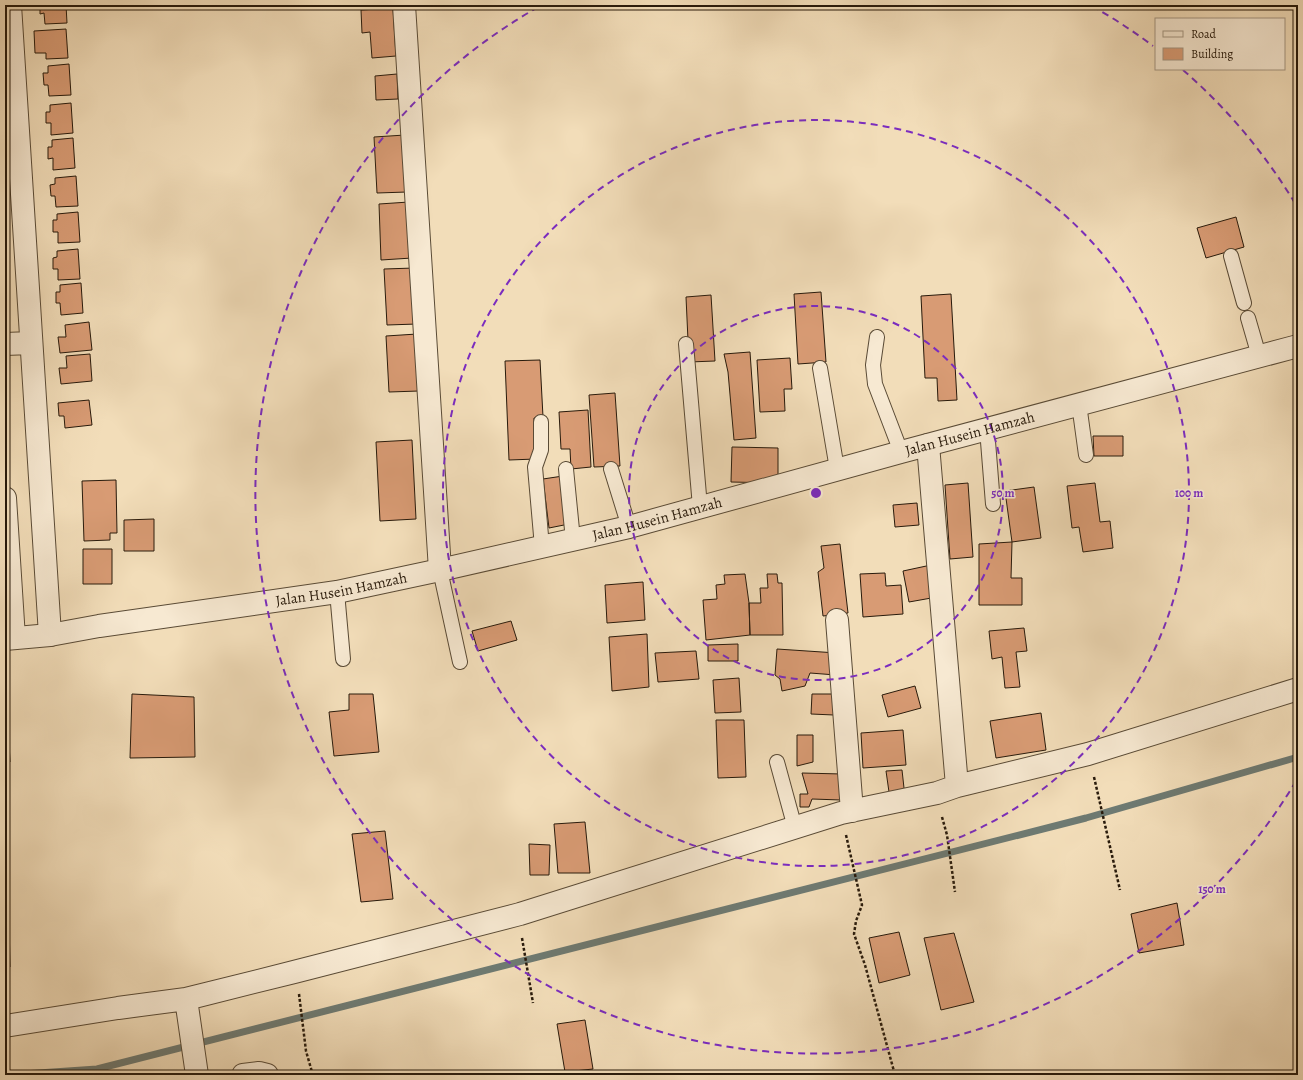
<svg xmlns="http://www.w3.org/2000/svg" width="1303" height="1080" font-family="Alegreya,serif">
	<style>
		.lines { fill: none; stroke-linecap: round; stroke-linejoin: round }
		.stream { stroke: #6e7a72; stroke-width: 7 }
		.building { fill: #d89b74; stroke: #281a0b }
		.service-casing { stroke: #5a4b36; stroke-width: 16 }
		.minor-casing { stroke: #5a4b36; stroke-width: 24 }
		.tertiary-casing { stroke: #5a4b36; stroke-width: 24 }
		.path { stroke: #281a0b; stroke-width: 2.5; stroke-dasharray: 3 2; stroke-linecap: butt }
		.service { stroke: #f7e9d2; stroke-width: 14 }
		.minor { stroke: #f7e9d2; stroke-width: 22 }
		.tertiary { stroke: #f7e9d2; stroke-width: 22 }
		.ring { fill: none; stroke: #7b2cbf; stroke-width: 2; stroke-dasharray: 7 5 }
		.labels { text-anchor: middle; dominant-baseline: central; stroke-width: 3; stroke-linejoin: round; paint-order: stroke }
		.street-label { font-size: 15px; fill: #281a0b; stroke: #f7e9d2 }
		.centre { fill: #7b2cbf; stroke: #f7e9d2; stroke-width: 2 }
		.ring-label { font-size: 12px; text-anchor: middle; font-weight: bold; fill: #7b2cbf; stroke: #f7e9d2; stroke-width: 3; stroke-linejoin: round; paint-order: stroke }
	</style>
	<rect width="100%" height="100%" fill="#f2ddb9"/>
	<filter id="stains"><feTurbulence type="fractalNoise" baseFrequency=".005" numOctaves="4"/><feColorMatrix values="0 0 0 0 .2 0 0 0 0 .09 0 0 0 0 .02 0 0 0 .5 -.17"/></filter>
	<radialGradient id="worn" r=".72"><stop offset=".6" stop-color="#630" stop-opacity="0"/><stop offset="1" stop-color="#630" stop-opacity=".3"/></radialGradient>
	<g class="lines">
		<path class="stream" d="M9,1075L97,1069L1086,818L1298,757"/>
	</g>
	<path class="building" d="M40,5H66L67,23L45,24L44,13L40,14Z
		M393,8L396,56L372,58L370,32L362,33L361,10Z
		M66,29L68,58L46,59V53H35L34,31Z
		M69,64L71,95L49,96L48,85H44L43,73H48V66Z
		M397,74L398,99L376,100L375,76Z
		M71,103L73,133L51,135V123H46V112H50V105Z
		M405,135L407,192L377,193L374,137Z
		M73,138L75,168L53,170V158L48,159V147H52V140Z
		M76,176L78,206L56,207L55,196H51L50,185L55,184V178Z
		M409,202L412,258L381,260L379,204Z
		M78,212L80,242L58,243V232H53V220H57V214Z
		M1236,217L1244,247L1206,258L1197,228Z
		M78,249L80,279L58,280V269H53V258L57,257V251Z
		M414,268L417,324L387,325L384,269Z
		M81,283L83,313L61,315L60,303H56V292H60V285Z
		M821,292L826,362L798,364L794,294Z
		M951,294L957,400L938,401L937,378H925L921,296Z
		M711,295L715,361L689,362L686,297Z
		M89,322L92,350L60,353L58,337H66L65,325Z
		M417,334L419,391L389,392L386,336Z
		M750,352L756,438L734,440L728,372L724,354Z
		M90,354L92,381L61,384L59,368H67L66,356Z
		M790,358L792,389H784L785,411L760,412L757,360Z
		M540,360L543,417L534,418L536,459L509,460L505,361Z
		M615,393L620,466L594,467L589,395Z
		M89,400L92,425L65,428L64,416H59L58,403Z
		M588,410L591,467L571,469L570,449H561L559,412Z
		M1093,436H1123V456H1094Z
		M412,440L416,519L380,521L376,442Z
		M732,447L778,448V483L731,482Z
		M563,476L569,524L549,528L543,479Z
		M116,480L117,533H110V540L84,541L82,481Z
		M968,483L973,557L950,559L945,485Z
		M1095,483L1100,522L1110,521L1113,548L1083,552L1079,527L1072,528L1067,486Z
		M1034,487L1041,538L1012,542L1005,491Z
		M917,503L919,525L895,527L893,505Z
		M154,519V551H124V520Z
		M1012,542L1011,578H1022V605H979V544Z
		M840,544L848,613L823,616L818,572L824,568L821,546Z
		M83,549H112V584H83Z
		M931,565L937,597L909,602L903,571Z
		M885,573L886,586L901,585L903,614L863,617L860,574Z
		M745,574L749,603L750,635L706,640L703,600L717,599L716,585L725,584L724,575Z
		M767,574H777L778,583H782L783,635H750L749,603H761L760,588H768Z
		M643,582L645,620L607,623L605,585Z
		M511,621L517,640L478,651L472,631Z
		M1024,628L1027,651L1016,652L1020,687L1005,688L1002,657L992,659L989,631Z
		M647,634L649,687L612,691L609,637Z
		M738,644V661H708V645Z
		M777,649L837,653L836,675L810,673L805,686L782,691L780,679L775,675Z
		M696,651L699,679L658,682L655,653Z
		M739,678L741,712L715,713L713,680Z
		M5,682H6L10,762H5Z
		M915,686L921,708L888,717L882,695Z
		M132,694L194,697L195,757L130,758Z
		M349,694H373L379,752L334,756L329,712L349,710Z
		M812,694H834V715L811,714Z
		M1041,713L1046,750L996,758L990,721Z
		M716,720H744L746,777L718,778Z
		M903,730L906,765L863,768L861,733Z
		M797,735H813V762L797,766Z
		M902,770L905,797L890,799L886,771Z
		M802,773L842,774L841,800L812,799L809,807H800V794H808Z
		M585,822L590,873H558L554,824Z
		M385,831L393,899L361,902L352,834Z
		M529,844L550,845L549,875H530Z
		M1177,903L1184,945L1139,953L1131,914Z
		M5,920H9L10,967H5Z
		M899,932L910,975L879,983L869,938Z
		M954,933L974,1002L941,1010L924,938Z
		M585,1020L593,1069L565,1072L557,1024Z"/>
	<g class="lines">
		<defs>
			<path id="service" d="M1231,256L1244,303
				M1248,318L1259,356
				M877,337L873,365L875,384L901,452
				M686,344L700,507
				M820,368L837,469
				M1079,404L1086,455
				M541,422V450L535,467L542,547
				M987,429L993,504
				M566,469L573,540
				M611,469L629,527
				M440,570L460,662
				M337,592L343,659
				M777,762L795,828"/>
			<path id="minor" d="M10,5L50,635
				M404,5L440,570
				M5,344L31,343
				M928,445L957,786
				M5,498L14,638
				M837,620L852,811
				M186,999L197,1075
				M5,1026L118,1008L186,999L294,972L520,914L841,813L937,793L957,786L1088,754L1298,689
				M243,1075L259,1073L267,1075"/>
			<g id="tertiary">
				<path id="s1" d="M5,639L50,635L99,626L337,592L440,570L629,527L901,452L1298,346"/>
			</g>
		</defs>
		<use href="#service" class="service-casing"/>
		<use href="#minor" class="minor-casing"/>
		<use href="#tertiary" class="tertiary-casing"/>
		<path class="path" d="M1094,777L1120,890
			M942,817L947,835L955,892
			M846,835L862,905L856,921L854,934L865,965L895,1075
			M522,938L533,1003
			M299,994L306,1051L312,1072"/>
		<use href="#service" class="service"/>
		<use href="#minor" class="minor"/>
		<use href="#tertiary" class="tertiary"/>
	</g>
	<g class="ring">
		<circle cx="816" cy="493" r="187"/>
		<circle cx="816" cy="493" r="373"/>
		<path d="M1296 781A560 560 0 1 1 540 6M1092 6A560 560 0 0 1 1153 46M1183 70A560 560 0 0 1 1296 205"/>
	</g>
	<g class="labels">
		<g class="street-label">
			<text stroke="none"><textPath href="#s1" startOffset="988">Jalan Husein Hamzah</textPath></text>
			<text stroke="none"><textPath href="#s1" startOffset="664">Jalan Husein Hamzah</textPath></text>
			<text stroke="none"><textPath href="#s1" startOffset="340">Jalan Husein Hamzah</textPath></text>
		</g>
	</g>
	<circle cx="816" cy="493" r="6" class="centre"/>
	<g class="ring-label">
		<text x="1003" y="497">50 m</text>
		<text x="1189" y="497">100 m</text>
		<text x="1212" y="893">150 m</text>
	</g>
	<rect width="1303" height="1080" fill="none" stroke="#f2ddb9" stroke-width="20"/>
	<rect x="6" y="6" width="1291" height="1068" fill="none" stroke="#281a0b" stroke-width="2"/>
	<rect x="10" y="10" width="1283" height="1060" fill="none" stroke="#281a0b"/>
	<rect x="1155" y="18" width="130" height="52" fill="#f7e9d2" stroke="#a49682"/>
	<rect x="1163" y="31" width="20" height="6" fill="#f7e9d2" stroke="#a49682"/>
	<text x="1191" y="38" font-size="12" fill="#281a0b">Road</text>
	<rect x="1163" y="48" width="20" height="12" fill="#d89b74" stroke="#a49682"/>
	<text x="1191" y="58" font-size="12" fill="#281a0b">Building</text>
	<rect width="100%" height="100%" filter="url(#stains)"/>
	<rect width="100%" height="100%" fill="url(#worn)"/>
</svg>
